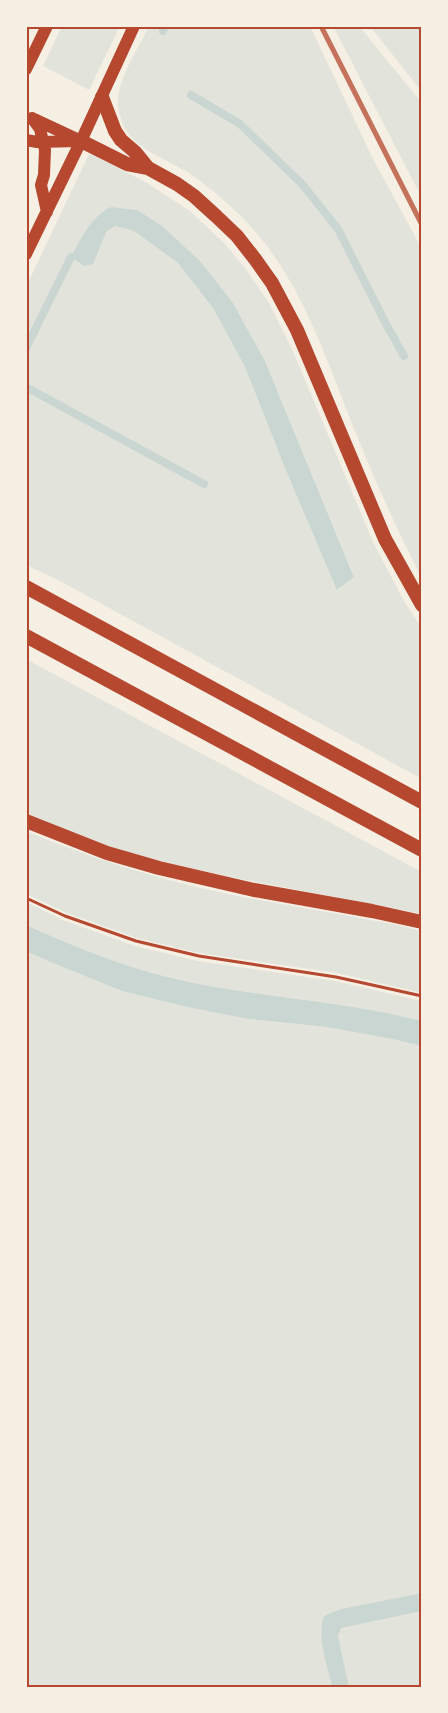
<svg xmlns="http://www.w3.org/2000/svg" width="448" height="1713" font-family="'Exo 2',sans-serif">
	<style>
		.green { fill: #e2e4dc; fill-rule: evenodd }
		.water { fill: #c9d6d2 }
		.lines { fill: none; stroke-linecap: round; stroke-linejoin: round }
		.stream { stroke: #c9d6d2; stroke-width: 8 }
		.path { stroke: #b5482f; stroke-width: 3 }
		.minor { stroke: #c5725c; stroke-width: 5 }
		.primary { stroke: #b5482f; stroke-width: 12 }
		.trunk { stroke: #b5482f; stroke-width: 14 }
		.neatline { fill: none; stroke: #b5482f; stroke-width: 2 }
	</style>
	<rect width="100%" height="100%" fill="#f6efe4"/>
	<path class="green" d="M62,26H120L89,90L43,66Z
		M149,26H310L373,159L422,249V579C399,533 377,486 358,438C328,366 305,286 251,227C233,207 211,188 189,173C169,160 131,148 123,124C120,117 117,107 118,99C120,75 139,47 149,26Z
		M333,26H359L422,103V198Z
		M370,26H422V92Z
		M89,154L96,156L147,183L190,211L224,243L246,269L269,303L292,349L374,544L404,601L422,629V779L58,580L26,565V287ZM111,207L137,210L233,303L265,361L354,576L338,590L285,468L245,367L213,308L178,263L134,231L115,226L106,232Z
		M26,659L422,872V914C318,892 213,878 111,847C82,838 54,825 26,813Z
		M26,831C86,856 147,876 210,890C280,906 352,914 422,931V993L337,973L199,953L137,938L67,913L26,894Z
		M26,902L63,920L135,946L198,961L335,981L422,1001V1021C347,1002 270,998 194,983C136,972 80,949 26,925Z
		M26,951L48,961L122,991L187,1007L248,1019L327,1027L392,1039L422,1046V1593L341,1609L322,1641L332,1687H26Z
		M422,1611V1687H349L338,1636L343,1628Z"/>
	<path class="water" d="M111,207L137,210L162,226L200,261L233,303L265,361L354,577L337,590L285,468L245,367L213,308L178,263L134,231L115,226L106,232L93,264L84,266L71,257C82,237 90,218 111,207Z
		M26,925C80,949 136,972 194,983C270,998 347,1002 422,1021V1046L392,1039L327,1027L248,1019L187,1007L122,991L48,961L26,951Z
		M422,1593V1611L342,1628L338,1636L349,1687H332C328,1666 316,1637 324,1616L341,1609Z"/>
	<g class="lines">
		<path class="stream" d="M163,31L165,26
			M191,95L240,124L302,184L338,229L386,324L404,356
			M26,348L71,257
			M26,387L204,484"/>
		<path class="path" d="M26,898L65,916L136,941L199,956L336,977L422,996"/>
		<path class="minor" d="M321,26L422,225"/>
		<path class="primary" d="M26,69L47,26
			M32,118L40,129L45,150L44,175L41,185L47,212
			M34,119L81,141
			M26,140L37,142L79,141
			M26,254L81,141L134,26"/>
		<path class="trunk" d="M102,97L115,131L121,140L135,152L148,168
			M81,141L127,164L148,168L177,184L194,196L216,216L237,236L255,259L272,283L297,330L385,539L422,605
			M26,587L422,802
			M26,636L422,850
			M26,821L107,853L159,868L254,890L372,911L422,922"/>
	</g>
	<rect width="448" height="1713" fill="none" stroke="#f6efe4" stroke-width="55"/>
	<rect x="28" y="28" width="392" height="1658" class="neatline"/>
</svg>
